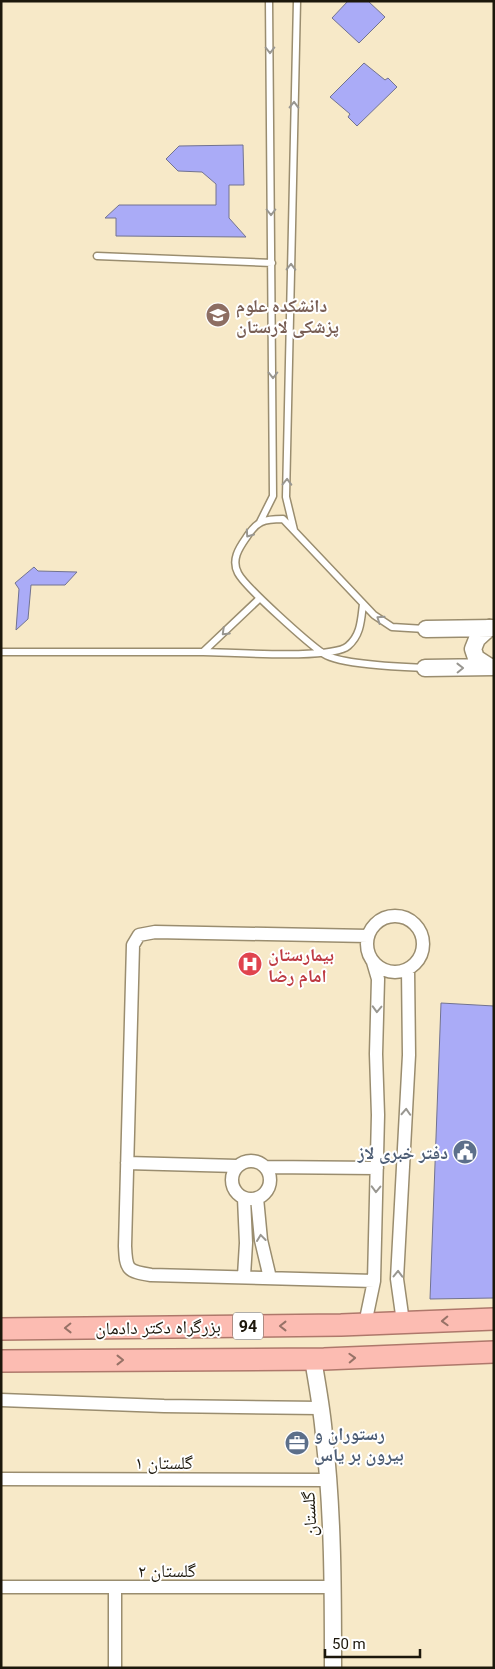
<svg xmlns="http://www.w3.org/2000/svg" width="495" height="1669" font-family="Roboto,'Noto Naskh Arabic',sans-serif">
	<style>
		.building { fill: #aaabf7; stroke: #727390 }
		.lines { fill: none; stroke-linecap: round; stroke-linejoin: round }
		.service-casing { stroke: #9a8d6f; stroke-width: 9 }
		.minor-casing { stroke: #9a8d6f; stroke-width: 15 }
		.tertiary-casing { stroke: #9a8d6f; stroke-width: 19 }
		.trunk-casing { stroke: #ae786b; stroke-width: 24 }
		.service { stroke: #fff; stroke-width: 6 }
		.minor { stroke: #fff; stroke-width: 12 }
		.tertiary { stroke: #fff; stroke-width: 16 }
		.trunk { stroke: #fcbcb2; stroke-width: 21 }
		.oneway { stroke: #999791 }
		.oneway2 { stroke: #977267 }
		.labels { text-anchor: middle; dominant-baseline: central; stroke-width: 4; stroke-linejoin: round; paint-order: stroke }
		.shield { fill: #fff; stroke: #605d54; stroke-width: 1 }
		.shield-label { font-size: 16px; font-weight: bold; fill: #1c170b }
		.education-label { font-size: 18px; font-weight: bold; fill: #785e54; stroke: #fff; text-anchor: start }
		.health-label { font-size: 18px; font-weight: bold; fill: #be3a42; stroke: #fff; text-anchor: start }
		.service-label { font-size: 18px; font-weight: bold; fill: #4e5e75; stroke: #fff; text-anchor: end }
		.street-label { font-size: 18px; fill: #1c170b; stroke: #fff }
	</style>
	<rect width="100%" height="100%" fill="#f7e9c8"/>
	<path class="building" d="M348,1H368L385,17L359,43L332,18Z
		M364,63L385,80L388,78L397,87L357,126L348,117L350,114L330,97Z
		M243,145L244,185H229V218L246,237L116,236V218H105L119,205H216V184L202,172L178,171L166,159L179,146Z
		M34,567L38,571L77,572L65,585H31L28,619L16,630L19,589L15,583Z
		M441,1003L494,1006V1298L430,1299Z"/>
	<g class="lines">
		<defs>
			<path id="service" d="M97,256L272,263
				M260,522L273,496L269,1
				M294,530L286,497L297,1
				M260,598L203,652C229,652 332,660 348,646C361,635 361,620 363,604
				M425,629L392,627L374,615L283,519C263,519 257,521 246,538C239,548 231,560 238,573C245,587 309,644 324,654C341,665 403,667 425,668
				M1,652H203"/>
			<path id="minor" d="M367 944a28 28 0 1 1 56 0a28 28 0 1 1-56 0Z
				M368,936L155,932L139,935L133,945L125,1246C126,1270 127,1271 151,1275L374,1281
				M232 1180a19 19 0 1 1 38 0a19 19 0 1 1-38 0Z
				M127,1163L237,1166
				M265,1167L377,1168
				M257,1198L261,1240L270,1278
				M244,1276L246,1243L244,1198
				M403,1322L397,1279L409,1055L408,969
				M365,1324L374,1281L378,1115L376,1054L378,979L373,962
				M1,1400L164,1406L320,1408
				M1,1479L327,1480
				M1,1587H333
				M115,1588V1668"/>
			<path id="tertiary" d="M489,628L477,639L473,649L476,658L490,667
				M426,629L494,628
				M425,668L494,667
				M313,1359C317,1384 322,1409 324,1435C333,1512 333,1590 333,1668"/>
			<path id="trunk" d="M1,1329L341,1325L494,1319
				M1,1361L324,1359L494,1352"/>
		</defs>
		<use href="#service" class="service-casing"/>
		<use href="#minor" class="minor-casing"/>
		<use href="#tertiary" class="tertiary-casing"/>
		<use href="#trunk" class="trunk-casing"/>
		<use href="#service" class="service"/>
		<use href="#minor" class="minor"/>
		<use href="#tertiary" class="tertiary"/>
		<use href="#trunk" class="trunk"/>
	</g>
	<defs><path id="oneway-chevron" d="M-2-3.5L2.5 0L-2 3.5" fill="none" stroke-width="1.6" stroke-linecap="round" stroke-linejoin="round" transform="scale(1.25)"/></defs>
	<g class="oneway">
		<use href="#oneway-chevron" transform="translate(270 50) rotate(90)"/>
		<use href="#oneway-chevron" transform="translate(294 105) rotate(-89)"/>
		<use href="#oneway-chevron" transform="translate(271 212) rotate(90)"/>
		<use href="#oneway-chevron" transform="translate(291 267) rotate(-89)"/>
		<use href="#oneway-chevron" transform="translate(273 375) rotate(90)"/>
		<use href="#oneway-chevron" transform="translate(287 482) rotate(-89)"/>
		<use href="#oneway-chevron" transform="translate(249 534) rotate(125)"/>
		<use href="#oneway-chevron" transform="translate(380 619) rotate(-146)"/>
		<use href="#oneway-chevron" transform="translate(225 632) rotate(136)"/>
		<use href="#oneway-chevron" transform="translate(460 668) rotate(-1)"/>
		<use href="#oneway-chevron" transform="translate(377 1009) rotate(92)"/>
		<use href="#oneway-chevron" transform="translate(406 1112) rotate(-87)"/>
		<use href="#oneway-chevron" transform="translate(376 1189) rotate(91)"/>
		<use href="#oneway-chevron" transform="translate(261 1238) rotate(-97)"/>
		<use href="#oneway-chevron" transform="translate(398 1274) rotate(-89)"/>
	</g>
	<g class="oneway2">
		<use href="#oneway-chevron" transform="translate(445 1321) rotate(178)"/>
		<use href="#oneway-chevron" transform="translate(283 1326) rotate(180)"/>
		<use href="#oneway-chevron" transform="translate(68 1328) rotate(179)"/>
		<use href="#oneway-chevron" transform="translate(352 1358) rotate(-2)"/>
		<use href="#oneway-chevron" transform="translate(120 1360)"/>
	</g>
	<defs>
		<symbol id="university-disc" viewBox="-11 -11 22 22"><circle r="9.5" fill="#8d6e63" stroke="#fff"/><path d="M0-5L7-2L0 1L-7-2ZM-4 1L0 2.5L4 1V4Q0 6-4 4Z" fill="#fff"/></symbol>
		<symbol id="hospital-disc" viewBox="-11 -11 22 22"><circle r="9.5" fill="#e0444e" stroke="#fff"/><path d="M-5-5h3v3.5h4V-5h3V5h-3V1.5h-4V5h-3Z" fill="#fff"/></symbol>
		<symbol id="civic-disc" viewBox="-11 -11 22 22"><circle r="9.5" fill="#5c6f8a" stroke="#fff"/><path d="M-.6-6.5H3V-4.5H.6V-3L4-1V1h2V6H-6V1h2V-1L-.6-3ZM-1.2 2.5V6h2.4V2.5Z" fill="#fff"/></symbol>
		<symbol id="office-disc" viewBox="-11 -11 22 22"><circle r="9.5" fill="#5c6f8a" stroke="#fff"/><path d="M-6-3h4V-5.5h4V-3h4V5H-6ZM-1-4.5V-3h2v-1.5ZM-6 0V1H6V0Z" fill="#fff"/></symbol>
	</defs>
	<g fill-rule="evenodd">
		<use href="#university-disc" x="204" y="301" width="28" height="28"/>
		<use href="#hospital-disc" x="236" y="950" width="28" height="28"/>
		<use href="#civic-disc" x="451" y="1138" width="28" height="28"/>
		<use href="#office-disc" x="283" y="1429" width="28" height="28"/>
	</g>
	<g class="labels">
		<rect class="shield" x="233" y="1312.5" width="30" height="27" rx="4"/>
		<g class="shield-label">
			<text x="248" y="1326">94</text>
		</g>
		<g class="education-label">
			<text x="236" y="305">دانشکده علوم<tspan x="236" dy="21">پزشکی لارستان</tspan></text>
		</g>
		<g class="health-label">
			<text x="268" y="954">بیمارستان<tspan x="268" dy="21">امام رضا</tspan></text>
		</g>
		<g class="service-label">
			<text x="448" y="1152">دفتر خبری لاز</text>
			<text x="314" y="1433" text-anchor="start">رستوران و<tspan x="314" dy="21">بیرون بر یاس</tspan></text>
		</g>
		<g class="street-label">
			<text transform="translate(158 1327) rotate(-1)">بزرگراه دکتر دادمان</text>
			<text x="164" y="1462">گلستان ۱</text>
			<text transform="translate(309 1514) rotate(-93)">گلستان</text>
			<text x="167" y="1570">گلستان ۲</text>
		</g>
	</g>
	<rect width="495" height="1669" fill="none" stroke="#1c170b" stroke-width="5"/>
	<path d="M325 1649v8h95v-8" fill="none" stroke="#1c170b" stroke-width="2.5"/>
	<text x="332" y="1649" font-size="15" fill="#1c170b" stroke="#ffffff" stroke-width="4" paint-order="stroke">50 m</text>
</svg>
